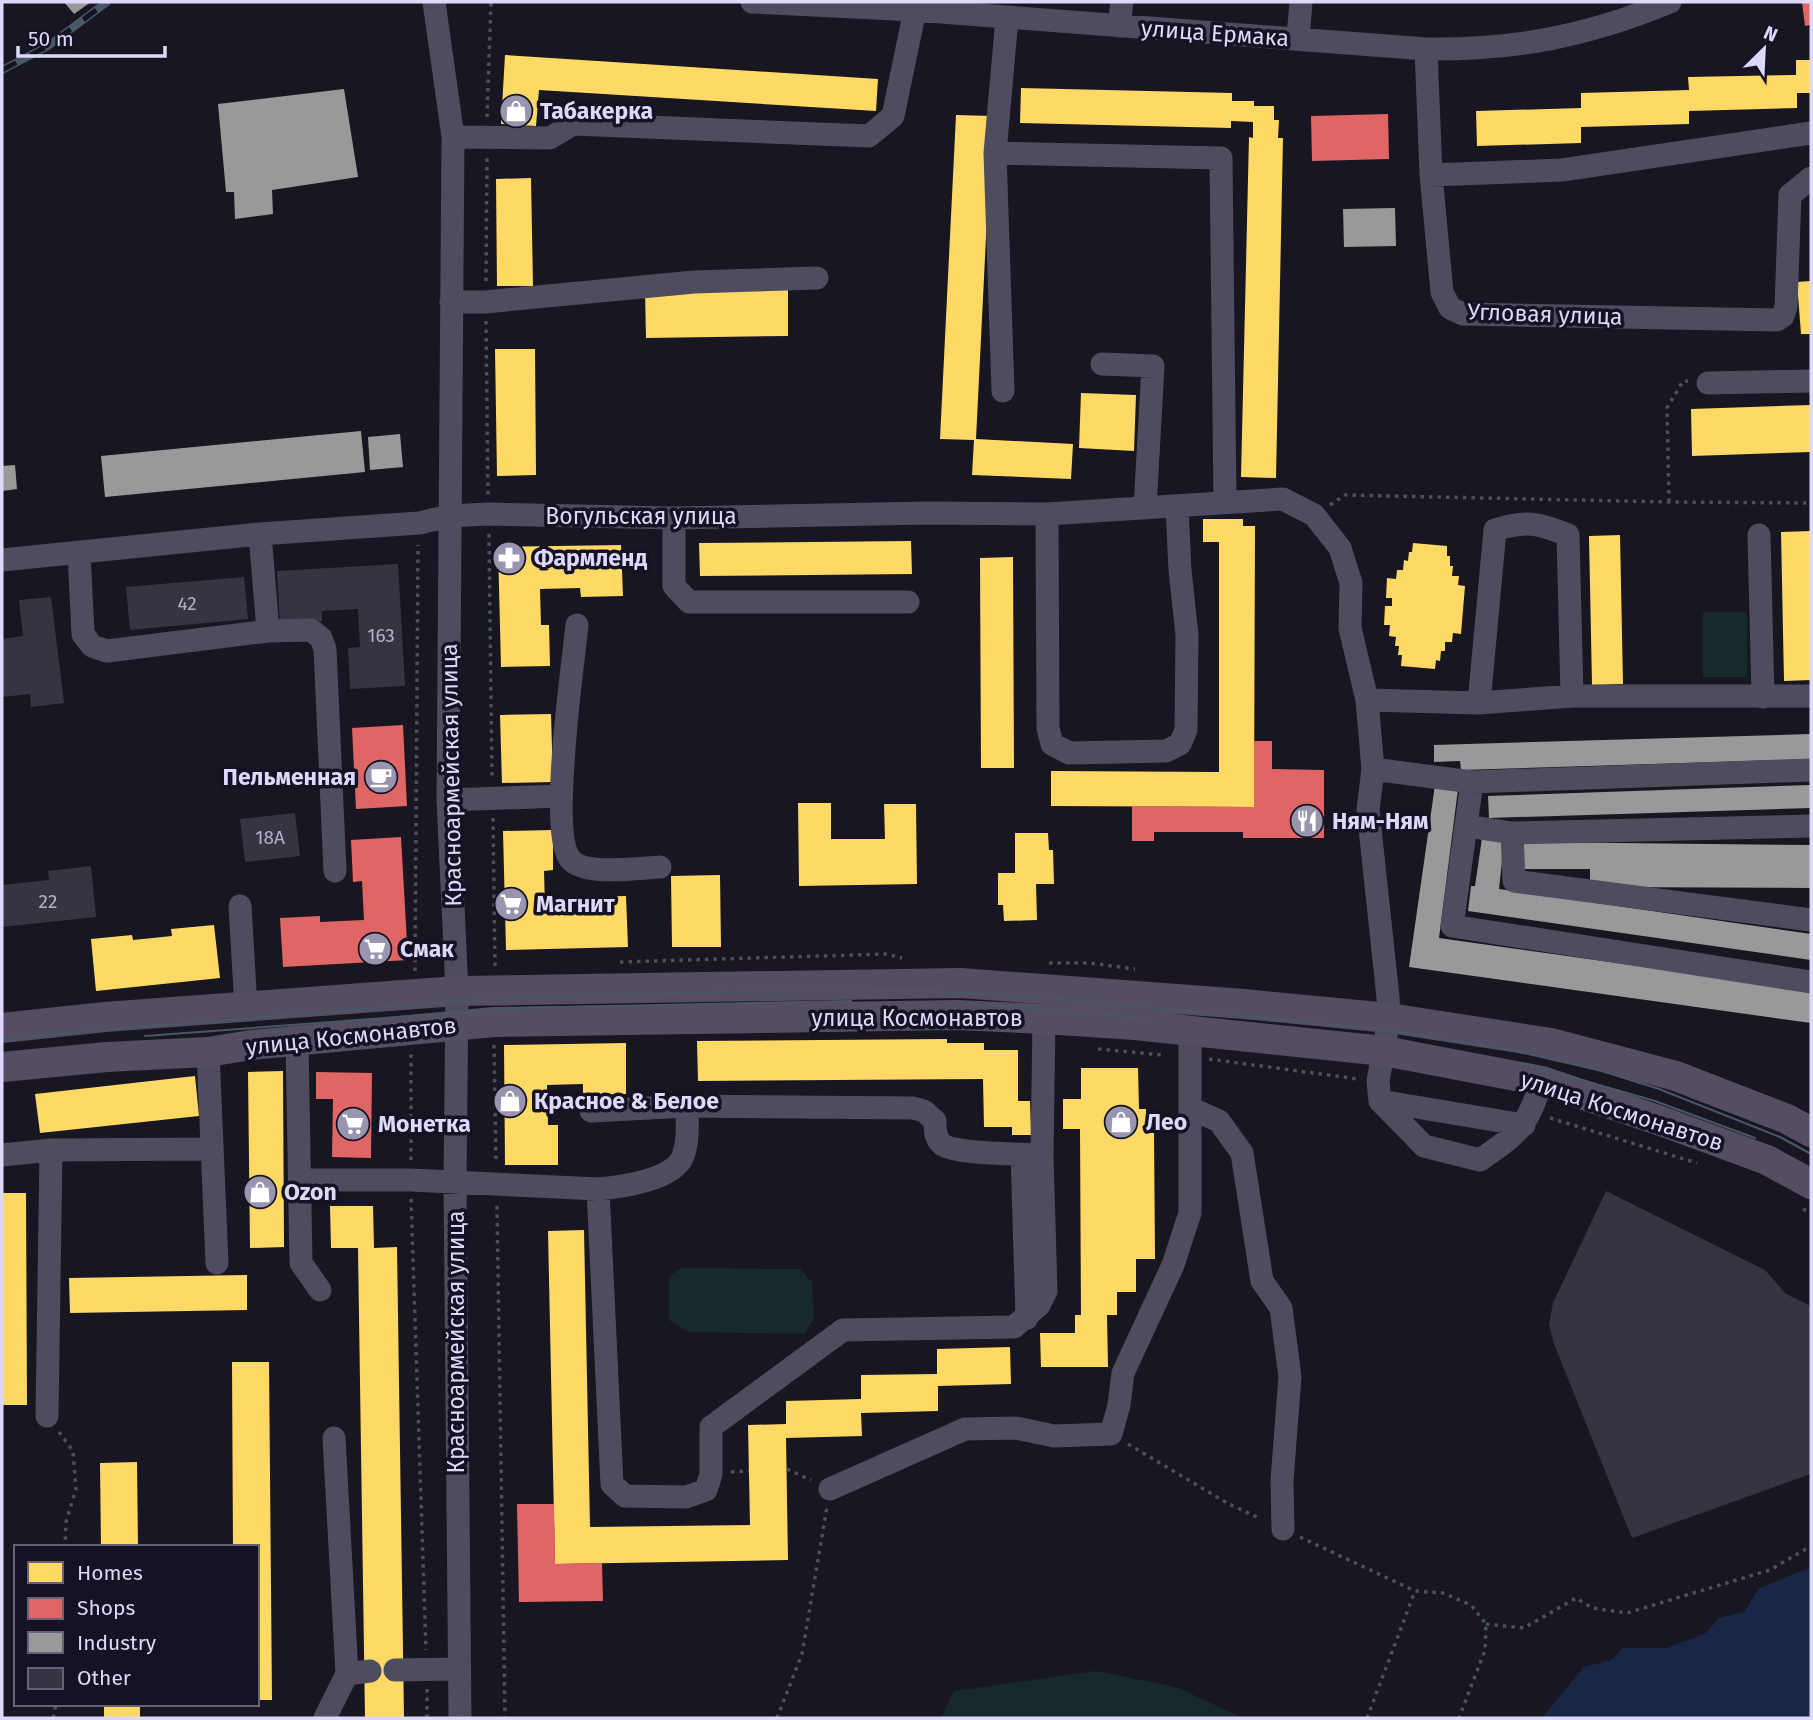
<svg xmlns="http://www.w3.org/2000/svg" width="1813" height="1720" font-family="'Fira Sans',sans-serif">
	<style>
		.green { fill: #162a2b }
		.water { fill: #172745 }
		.homes { fill: #ffd966 }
		.shops { fill: #e06666 }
		.industry { fill: #999 }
		.building { fill: #373442 }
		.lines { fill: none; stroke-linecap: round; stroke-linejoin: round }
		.path { stroke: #48525d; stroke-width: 3.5; stroke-dasharray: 3.5 5; stroke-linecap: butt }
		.minor { stroke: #4e4c5f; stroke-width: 23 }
		.major { stroke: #554d64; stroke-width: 30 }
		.tram { stroke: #485867; stroke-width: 2 }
		.rail-casing { stroke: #485867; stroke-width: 8 }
		.rail { stroke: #151224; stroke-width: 5; stroke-dasharray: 16; stroke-linecap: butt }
		.labels { text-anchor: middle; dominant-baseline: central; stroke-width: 7; stroke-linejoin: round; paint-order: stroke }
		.number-label { font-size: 19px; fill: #b4b0cc }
		.street-label { font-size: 23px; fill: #ded9fa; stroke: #151224 }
		.poi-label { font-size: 23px; font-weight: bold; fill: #ded9fa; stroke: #151224; text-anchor: start }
	</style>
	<rect width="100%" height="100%" fill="#181620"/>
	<path class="green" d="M1703,612H1747V677H1703Z
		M681,1268L800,1269L812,1282L814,1319L804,1334L688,1332L669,1320V1277Z
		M1096,1671L1176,1687L1243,1718H941L954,1691Z"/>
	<path class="water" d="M1811,1567V1718H1542L1584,1667L1611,1660L1622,1648H1667L1706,1633L1719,1618L1744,1612L1759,1588Z"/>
	<path class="homes" d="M505,55L878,79L876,111L539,90L536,126L501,124Z
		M1796,60H1811V93H1797V108L1689,111V124L1581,127V143L1477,146L1476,111L1581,108V93L1689,90L1688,77L1796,75Z
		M1021,88L1232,93V101H1254V106H1274V120H1279L1278,138H1283L1276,478L1241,477L1249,137L1253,138V122L1231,121V128L1020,123Z
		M956,115L992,116L976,439L1073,444L1071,479L972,475L974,440L940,439Z
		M531,178L533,286H497L496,179Z
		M1811,281V334H1801L1797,282Z
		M788,289V336L646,338L645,291Z
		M495,349H535L536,475L497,476Z
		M1081,393L1136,395L1134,451L1079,448Z
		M1811,405V452L1692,456L1691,409Z
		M1203,519H1243V526H1255L1254,807L1051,806V771L1219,772V542H1203Z
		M1811,531V680L1784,681L1781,532Z
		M1620,535L1623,684L1592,685L1589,536Z
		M911,541L912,574L700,576L699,543Z
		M1413,543L1447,546V556H1450V566H1453L1452,576H1459L1458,585L1465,586L1461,634L1453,633L1452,642H1445V651H1441L1440,661L1436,660L1435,669L1401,666L1402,655H1398L1399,646H1395L1396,637L1389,636L1390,625H1384L1385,606H1392V598H1386L1387,578L1396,579L1397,570H1403L1404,560L1408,561L1409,552H1412Z
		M621,545L623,596L581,597L580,588L540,589L541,625H549L550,666L501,667L498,547Z
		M1013,557L1014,768H981L980,558Z
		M551,714L553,782L502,783L500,715Z
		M798,803H831V839H885L884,804H916L917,884L799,886Z
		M553,830V870L544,871L545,907L586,906V897L626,896L628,947L506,950L503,831Z
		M1015,833H1048L1049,850H1053L1054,884H1036L1037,920L1004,921L1003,905H998V873H1015Z
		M720,875L721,947H672L671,876Z
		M214,925L220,978L96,991L91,939L132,935L133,940L172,936L171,929Z
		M947,1039V1043H984V1050H1018V1101H1030L1031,1135H1012V1127H984L983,1079L698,1081L697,1041Z
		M626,1043V1094L583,1095V1084L547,1085L548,1125H558V1165H505L504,1045Z
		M1081,1068H1138L1139,1109H1146V1133H1154L1155,1259H1136V1292H1117V1315H1107L1108,1367H1041L1040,1333H1075V1315H1081L1080,1129H1063V1099H1081Z
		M283,1071L284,1247L250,1248L248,1072Z
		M195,1076L199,1116L40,1133L35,1094Z
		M2,1193H26L27,1405H2Z
		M330,1206H373L374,1248L397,1247L404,1718H365L358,1248H331Z
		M584,1230L590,1527L750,1525L748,1425L786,1424V1401L861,1399V1375L937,1374V1349L1010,1347L1011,1384L938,1386V1411L861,1413L862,1436L786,1438L788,1560L555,1564L548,1231Z
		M247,1275V1310L70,1313L69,1278Z
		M232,1362H269L272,1700H257V1547H233Z
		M137,1462L138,1547H101L100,1463Z
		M104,1704H140V1718H104Z"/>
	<path class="shops" d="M1802,2H1811V25L1805,26Z
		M1388,114L1389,159L1312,161L1311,116Z
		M403,725L407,806L356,809L352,728Z
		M1254,741H1272V769L1324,770V838H1243V832H1154V841H1132V806L1254,807Z
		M401,837L408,960L283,967L280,918L320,916V922L364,920L362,881L353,882L351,840Z
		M316,1072L372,1073L371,1158L332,1157L333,1099H316Z
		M517,1504H554L555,1564L602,1563L603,1601L519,1602Z"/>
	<path class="industry" d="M64,2H91L74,14Z
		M344,89L358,177L272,190L273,214L235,219L234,192H226L218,104Z
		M1395,208L1396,246L1344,247L1343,209Z
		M361,431L365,472L105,497L101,456Z
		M400,434L403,467L370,470L368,437Z
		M15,465L17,489L2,491V466Z
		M1811,734V759L1461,770L1460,761L1434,762V745Z
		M1435,785L1458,789L1439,938L1811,990V1023L1409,967Z
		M1811,785V808L1489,818L1488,796Z
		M1482,838L1504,842L1499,889L1811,934V960L1468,911L1471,886H1475Z
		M1524,842L1811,845V888L1590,887V869H1524Z"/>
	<path class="building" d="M398,564L405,686L350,689L348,648L360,647L358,609L322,611V621L280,624L277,571Z
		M244,577L248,619L130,630L126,587Z
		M51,597L64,703L31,707L30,694L2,697V639L23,636L19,600Z
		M295,813L300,856L245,862L240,819Z
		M91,866L96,917L2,927V885L49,880L48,871Z
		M1606,1191L1765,1270L1786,1294L1811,1306V1474L1632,1538L1554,1344L1549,1324L1553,1303Z"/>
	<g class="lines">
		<path class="path" d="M487,117L491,2
			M486,281L487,156
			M486,321L488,495
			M1669,502L1667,408L1683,381H1688
			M1330,505L1345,495L1669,502L1811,503
			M489,534L492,778
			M493,818L495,967
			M620,962L887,954L902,958
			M1049,963H1090L1135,969
			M415,971L418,545
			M494,1045L496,1163
			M1098,1049L1163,1055
			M1209,1059L1358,1079
			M1550,1118L1697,1163
			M411,1160V1052
			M411,1199L426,1650
			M497,1206L505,1718
			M1803,1209L1811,1213
			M59,1432L73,1451L76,1489L66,1522L65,1547
			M1128,1444L1227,1503L1261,1519
			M787,1469L811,1480
			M731,1472L749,1471
			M1300,1537L1415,1591L1443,1593L1471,1605L1486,1624L1485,1650L1459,1718
			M1486,1624L1524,1628L1576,1598L1592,1608L1627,1613L1770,1570L1811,1546
			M427,1689V1718
			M53,1718L56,1704
			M777,1718L802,1654L827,1507
			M1367,1718L1415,1591"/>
		<path class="minor" d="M434,2L453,137L448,800L457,991L455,1182L460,1718
			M752,2L915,10L1426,49C1516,50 1588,36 1670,2
			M1119,26L1122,2
			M1298,38L1301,2
			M1426,49L1431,175L1442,292L1450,308L1463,314L1777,320L1783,316L1786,307L1790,195L1811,178
			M453,137L550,138L573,124L869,136L893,116L915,10
			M995,153L1221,158L1225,502
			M1431,175L1562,170L1811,133
			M451,302H485L694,282L817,278
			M1102,364L1153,366L1145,508
			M1708,383L1811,381
			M1003,391L995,153L1007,18
			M1047,514L1048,728L1052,744L1069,753L1166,751L1180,744L1186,730L1187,635L1180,570L1177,507
			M674,518V586L689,602H908
			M260,534L268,631
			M1759,535L1763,697
			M79,553L83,634L92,646L107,651L268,631L311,630L321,638L325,649L335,871
			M2,560L260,534L419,523L449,516L488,514L674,518L928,513L1047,514L1283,499L1314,515L1340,548L1351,583L1350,628L1367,700L1373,769L1368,810L1388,997L1389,1018L1378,1081L1380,1101L1424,1146L1480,1160C1520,1132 1526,1128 1542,1081
			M577,625C573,665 548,835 571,860C585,876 639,868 660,867
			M1367,700L1479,703L1572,696H1811
			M1479,703L1495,530C1526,520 1538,523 1568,535L1572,696
			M1373,769L1472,782L1811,770
			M1472,782L1452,926L1811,982
			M448,800L561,796
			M1467,826L1512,833L1811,826
			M1512,833L1514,881L1811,920
			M240,906L246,1008
			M297,1042L301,1263L320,1290
			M208,1052L217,1263
			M1380,1101L1524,1125
			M1190,1108L1219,1121L1242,1153L1262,1281L1281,1308L1290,1377L1282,1480L1283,1529
			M591,1111L687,1106L913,1108L924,1111L935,1121C935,1130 935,1139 943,1145C956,1154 1023,1154 1042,1155
			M1022,1154L1027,1318
			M2,1155L51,1150L212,1149
			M301,1180H410L598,1189C621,1187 674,1180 683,1156C689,1140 687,1122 687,1106
			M598,1189L612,1484L625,1496L686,1497L706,1490L711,1474V1427L843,1330L1014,1327L1039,1305L1046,1291L1042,1155L1044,1019
			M47,1416L51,1150
			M830,1489L965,1429L1016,1428L1054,1436L1111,1434L1119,1405L1123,1373L1173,1265L1190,1213V1031
			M395,1670L459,1669
			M347,1674L370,1671
			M325,1718L347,1674L334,1438"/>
		<path class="major" d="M2,1028L105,1017L457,991L960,983L1244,1004L1389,1018L1551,1043L1676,1076L1787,1119L1811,1132
			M2,1067L107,1057L208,1052L251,1045L494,1022L957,1015L1044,1019L1135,1025L1384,1051L1542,1081L1661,1121L1767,1160L1811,1184"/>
		<path class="tram" d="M969,1003L1154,1019
			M145,1036L518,1008L851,1001
			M2,1038L509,997L711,992L930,991L1037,997L1382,1029L1511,1050L1602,1071L1659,1089L1780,1137L1811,1154
			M1522,1063L1655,1101L1755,1138"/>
		<defs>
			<path id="rail" d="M2,70L48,46L107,2"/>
		</defs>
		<use href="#rail" class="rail-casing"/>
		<use href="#rail" class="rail"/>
	</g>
	<defs>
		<symbol id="shop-disc" viewBox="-11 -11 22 22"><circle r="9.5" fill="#9995ae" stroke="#151224"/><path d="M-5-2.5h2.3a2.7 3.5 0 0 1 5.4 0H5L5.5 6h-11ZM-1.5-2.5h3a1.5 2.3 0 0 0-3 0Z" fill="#fff"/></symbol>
		<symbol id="pharmacy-disc" viewBox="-11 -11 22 22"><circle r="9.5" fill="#9995ae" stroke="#151224"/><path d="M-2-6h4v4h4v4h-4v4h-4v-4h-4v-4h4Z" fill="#fff"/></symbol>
		<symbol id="cafe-disc" viewBox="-11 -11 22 22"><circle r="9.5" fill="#9995ae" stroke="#151224"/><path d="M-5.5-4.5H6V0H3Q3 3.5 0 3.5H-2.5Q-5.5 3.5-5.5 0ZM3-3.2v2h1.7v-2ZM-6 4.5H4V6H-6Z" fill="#fff"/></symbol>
		<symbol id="restaurant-disc" viewBox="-11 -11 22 22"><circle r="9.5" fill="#9995ae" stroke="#151224"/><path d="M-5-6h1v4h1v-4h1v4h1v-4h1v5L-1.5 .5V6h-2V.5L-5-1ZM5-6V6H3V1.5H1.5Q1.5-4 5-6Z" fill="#fff"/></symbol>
		<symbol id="supermarket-disc" viewBox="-11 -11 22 22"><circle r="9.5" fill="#9995ae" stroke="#151224"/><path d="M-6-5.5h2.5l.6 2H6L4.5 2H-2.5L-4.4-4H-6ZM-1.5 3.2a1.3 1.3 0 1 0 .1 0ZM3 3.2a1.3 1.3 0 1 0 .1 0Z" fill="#fff"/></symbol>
	</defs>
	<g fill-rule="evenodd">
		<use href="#shop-disc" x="497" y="92" width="38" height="38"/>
		<use href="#pharmacy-disc" x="490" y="539" width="38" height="38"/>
		<use href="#cafe-disc" x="362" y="758" width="38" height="38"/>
		<use href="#restaurant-disc" x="1288" y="802" width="38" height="38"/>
		<use href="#supermarket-disc" x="492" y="885" width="38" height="38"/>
		<use href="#supermarket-disc" x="356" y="930" width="38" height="38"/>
		<use href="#shop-disc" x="491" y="1082" width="38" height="38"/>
		<use href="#shop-disc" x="1102" y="1103" width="38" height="38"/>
		<use href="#supermarket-disc" x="334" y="1105" width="38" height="38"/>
		<use href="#shop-disc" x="241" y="1173" width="38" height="38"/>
	</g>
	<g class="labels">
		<g class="number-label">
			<text x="187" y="603">42</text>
			<text x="381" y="635">163</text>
			<text x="270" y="837">18А</text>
			<text x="48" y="901">22</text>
		</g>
		<g class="street-label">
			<text transform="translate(1215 33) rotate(4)">улица Ермака</text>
			<text transform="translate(1545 314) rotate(2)">Угловая улица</text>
			<text x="641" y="516">Вогульская улица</text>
			<text transform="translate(451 775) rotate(-91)">Красноармейская улица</text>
			<text x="917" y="1018">улица Космонавтов</text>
			<text transform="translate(351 1036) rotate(-6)">улица Космонавтов</text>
			<text transform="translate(1622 1111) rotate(18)">улица Космонавтов</text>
			<text transform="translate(456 1342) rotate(-90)">Красноармейская улица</text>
		</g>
		<g class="poi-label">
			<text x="540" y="111">Табакерка</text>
			<text x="534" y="558">Фармленд</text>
			<text x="356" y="777" text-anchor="end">Пельменная</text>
			<text x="1332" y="821">Ням-Ням</text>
			<text x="536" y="904">Магнит</text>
			<text x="400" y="949">Смак</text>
			<text x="534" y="1101">Красное &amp; Белое</text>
			<text x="1146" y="1122">Лео</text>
			<text x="378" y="1124">Монетка</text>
			<text x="284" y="1192">Ozon</text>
		</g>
	</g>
	<rect width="1813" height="1720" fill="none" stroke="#ded9fa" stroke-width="7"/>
	<rect x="14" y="1545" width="245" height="161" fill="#151224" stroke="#65627a" stroke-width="2"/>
	<rect x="28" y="1562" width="35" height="21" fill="#ffd966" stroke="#65627a" stroke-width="2"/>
	<text x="77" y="1580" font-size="21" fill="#ded9fa">Homes</text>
	<rect x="28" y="1598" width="35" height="21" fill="#e06666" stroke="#65627a" stroke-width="2"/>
	<text x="77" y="1615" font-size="21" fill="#ded9fa">Shops</text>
	<rect x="28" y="1632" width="35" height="21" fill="#999999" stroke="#65627a" stroke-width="2"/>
	<text x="77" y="1650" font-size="21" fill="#ded9fa">Industry</text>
	<rect x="28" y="1668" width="35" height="21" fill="#373442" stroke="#65627a" stroke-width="2"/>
	<text x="77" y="1685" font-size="21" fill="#ded9fa">Other</text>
	<g transform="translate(1764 49) rotate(24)" stroke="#151224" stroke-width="5" paint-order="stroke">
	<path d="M0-5L12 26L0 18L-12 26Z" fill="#ded9fa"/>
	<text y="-10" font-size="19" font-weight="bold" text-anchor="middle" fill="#ded9fa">N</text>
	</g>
	<path d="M18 46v10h147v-10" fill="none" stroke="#ded9fa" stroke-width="3.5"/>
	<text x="28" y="46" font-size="21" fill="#ded9fa" stroke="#151224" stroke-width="5" paint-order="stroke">50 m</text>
</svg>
